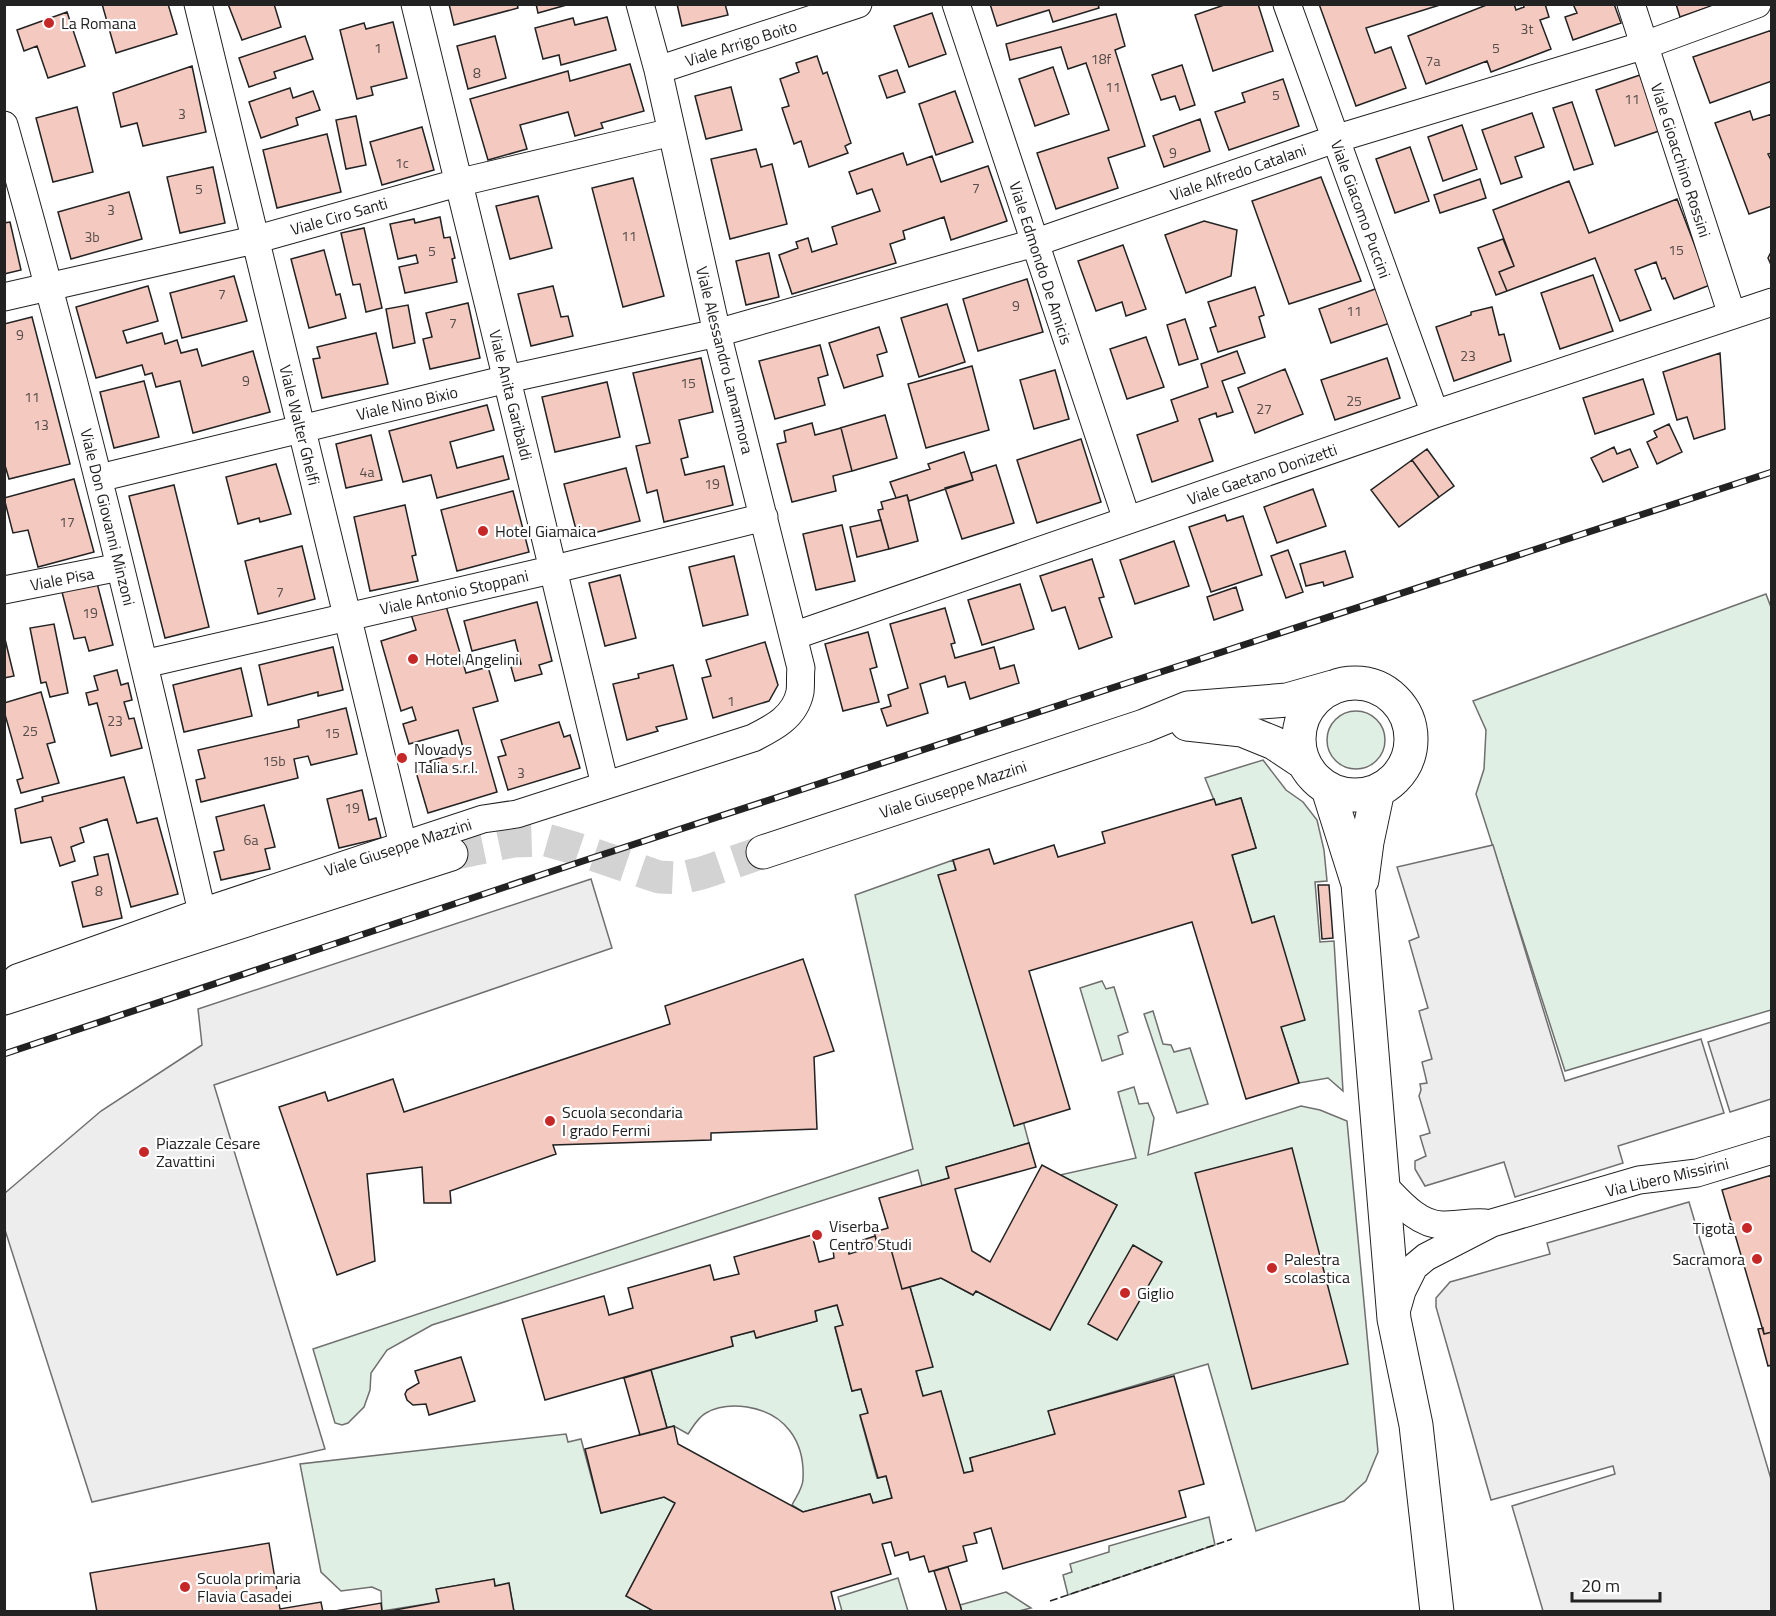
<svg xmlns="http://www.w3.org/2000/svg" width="1776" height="1616" font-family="'Titillium Web',sans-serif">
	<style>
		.green { fill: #e0efe3; stroke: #6f6f6f; stroke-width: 1.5 }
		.parking { fill: #ededed; stroke: #6f6f6f; stroke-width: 1.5 }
		.building { fill: #f3c9c0; stroke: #222; stroke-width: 1.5 }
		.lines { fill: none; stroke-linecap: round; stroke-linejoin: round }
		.secondary-tunnel { stroke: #d3d3d3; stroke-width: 33; stroke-dasharray: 33 16; stroke-linecap: butt }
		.street-casing { stroke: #222; stroke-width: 29 }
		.secondary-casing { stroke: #222; stroke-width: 35 }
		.street { stroke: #fff; stroke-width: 27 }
		.secondary { stroke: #fff; stroke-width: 33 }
		.rail-casing { stroke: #222; stroke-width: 7 }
		.rail { stroke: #fff; stroke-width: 4.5; stroke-dasharray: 14; stroke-linecap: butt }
		.fence { stroke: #222; stroke-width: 1.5; stroke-dasharray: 8 3; stroke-linecap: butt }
		.poi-dot { fill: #c62828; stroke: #fff; stroke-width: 2 }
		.labels { text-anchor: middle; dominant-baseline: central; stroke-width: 4.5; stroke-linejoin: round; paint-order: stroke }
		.number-label { font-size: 14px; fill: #564c4a }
		.poi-label { font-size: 16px; fill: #222; stroke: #fff; text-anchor: start }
		.street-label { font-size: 16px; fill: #222; stroke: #fff }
	</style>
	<rect width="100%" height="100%" fill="#fff"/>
	<path class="green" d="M1766,594L1772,610L1771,1010L1565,1071L1476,794L1484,769L1486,730L1473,701Z
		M1327 740a29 29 0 1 1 58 0a29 29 0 1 1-58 0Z
		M1263,760L1286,790L1303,802L1317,820L1324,850L1327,881L1315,882L1320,942L1334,941L1343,1091L1328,1078L1299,1083L1281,1027L1273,917L1252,923L1232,855L1256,848L1241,798L1216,805L1205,778Z
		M953,860L1029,1143L946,1167L949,1178L922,1186L918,1170L432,1325L387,1350L371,1373L370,1390L364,1407L348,1423L342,1425L335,1423L313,1349L913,1149L855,895Z
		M1102,981L1106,989L1114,987L1128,1032L1118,1036L1123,1054L1102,1061L1080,988Z
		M1153,1011L1163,1044L1171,1045L1174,1052L1190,1048L1208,1104L1177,1113L1144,1014Z
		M1134,1087L1139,1104L1148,1103L1154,1118L1148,1155L1301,1106L1320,1110L1347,1121L1378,1452L1366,1481L1344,1501L1256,1531L1208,1364L1049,1411L1055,1434L970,1458L973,1471L964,1473L923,1396L916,1371L932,1366L910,1287L941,1278L973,1295L976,1291L1050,1330L1117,1205L1060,1175L1136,1158L1118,1092Z
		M837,1305L843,1325L835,1328L852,1391L861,1389L868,1413L860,1416L877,1478L886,1476L892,1498L873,1503L870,1494L803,1512L792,1505C796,1497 803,1488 803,1479C805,1441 785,1413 747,1407C733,1405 718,1406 706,1413C698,1417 693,1427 688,1434L674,1426L667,1428L651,1370L733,1346L731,1337L754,1331L757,1338L817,1321L815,1311Z
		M566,1434L568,1442L581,1439L601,1513L664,1497L675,1503L626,1596L655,1611H514L509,1584L495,1586L494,1579L437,1589L439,1602L382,1611L381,1591L372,1587L341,1591L321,1572L300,1464Z
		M1209,1517L1215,1545L1068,1595L1063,1575L1072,1572L1070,1564L1109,1552V1546Z
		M898,1578L908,1611H842L838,1597Z
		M1006,1592L1031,1608L1019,1611L962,1612L960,1605Z"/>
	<path class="parking" d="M1493,845L1565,1081L1701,1039L1724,1113L1618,1146L1623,1163L1515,1197L1504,1162L1425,1186L1415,1169V1161L1426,1156L1420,1136L1430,1133L1419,1096L1421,1090L1420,1084L1427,1083L1422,1062L1432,1059L1419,1011L1428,1008L1409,941L1419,937L1397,867Z
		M591,879L612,948L214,1085L325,1449L92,1502L5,1230V1193L101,1111L202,1045L198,1009Z
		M1771,1022V1099L1730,1112L1708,1042Z
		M1689,1202L1771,1479V1611H1543L1512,1506L1615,1474L1613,1466L1491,1500L1436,1307V1298L1450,1282L1550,1254L1547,1243Z"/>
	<path class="building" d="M102,4H168L177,34L116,53Z
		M228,4H274L281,27L242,40Z
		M449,4H517L518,8L454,25Z
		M536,4H570L538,13Z
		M677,4H725L728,15L682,26Z
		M990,4H1098L1099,8L1053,22L1049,10L997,26Z
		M1227,4H1258L1273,51L1213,71L1195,15Z
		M1319,4H1443L1366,28L1375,53L1391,47L1406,88L1356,106Z
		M1514,4L1516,10L1524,7L1523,4H1545L1549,17L1540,20L1551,49L1491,72L1487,61L1426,84L1408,36L1489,4Z
		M1573,4H1614L1621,23L1573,40L1565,17L1577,13Z
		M1676,4H1717L1680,17Z
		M67,12L85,66L48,78L37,46L24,51L17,30Z
		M932,13L946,54L909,67L894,26Z
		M1116,14L1125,46L1115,50L1145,146L1108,158L1118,188L1056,209L1037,153L1109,130L1086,63L1068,69L1061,47L1010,60L1006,44Z
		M607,17L616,50L561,65L559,55L543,59L535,28L573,18L575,25Z
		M393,22L407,78L371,87L373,95L357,99L340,30L364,23L366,29Z
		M1772,30V81L1710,103L1693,57Z
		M305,36L313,59L274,72L276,78L249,87L239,58Z
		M495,36L506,78L468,89L457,46Z
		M817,56L823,74L827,72L851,143L845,146L848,153L809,167L801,141L794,144L782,108L789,106L780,79L799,72L796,63Z
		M630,64L644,111L601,123L603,128L575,136L568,112L520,125L527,149L488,160L470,99L568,71L570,81Z
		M1182,65L1195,105L1180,110L1175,96L1161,100L1152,75Z
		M192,66L206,132L143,146L137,123L121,127L113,93Z
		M1053,67L1069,114L1035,126L1019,79Z
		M897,70L905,92L887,98L879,76Z
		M1640,75L1659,131L1615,146L1596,90Z
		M1283,79L1299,126L1229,150L1215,112L1245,102L1242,93Z
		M731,87L742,130L706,139L695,96Z
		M290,88L293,98L313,91L320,110L296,118L298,125L261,138L249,102Z
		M955,91L973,142L936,155L919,104Z
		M1572,102L1593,164L1574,170L1553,108Z
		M77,107L93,172L53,182L36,118Z
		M1750,111L1753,120L1772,114V153L1768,154L1772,162V206L1749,214L1715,123Z
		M1532,113L1544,147L1515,157L1522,177L1501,184L1482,130Z
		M356,116L366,165L346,169L336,120Z
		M1200,119L1210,151L1164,167L1153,136Z
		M1462,125L1477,169L1443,181L1428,137Z
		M422,127L434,170L382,185L370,142Z
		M327,134L341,192L277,208L263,150Z
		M1410,147L1429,201L1395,213L1376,159Z
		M756,149L761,167L772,164L787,224L730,239L711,159Z
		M903,153L907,165L932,156L941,182L988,166L1007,221L951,240L944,217L903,231L905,239L890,244L896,263L792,294L779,255L798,248L796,242L808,238L812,252L837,244L832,227L880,211L872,189L857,194L849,172Z
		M213,167L225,223L180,233L167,177Z
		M1321,177L1361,281L1289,304L1252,201Z
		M633,178L664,296L623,307L592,188Z
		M1480,179L1486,198L1440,213L1434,195Z
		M1569,181L1589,233L1677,199L1710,285L1674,299L1665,278L1662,279L1656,262L1635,270L1651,310L1620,321L1595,258L1507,291L1499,272L1514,266L1493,210Z
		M129,192L142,239L71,259L58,212Z
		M538,196L552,248L510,259L496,206Z
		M440,217L444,238L450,237L455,258L452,259L457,282L405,293L399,267L418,263L416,255L398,259L390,224L414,219L415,223Z
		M1204,221L1237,230L1231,276L1186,293L1165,235Z
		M10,222L21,270L4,274V223Z
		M364,228L382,308L366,312L360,284L353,285L341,233Z
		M1503,239L1514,266L1499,272L1507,291L1496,295L1478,248Z
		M1123,245L1146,309L1126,316L1122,302L1096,311L1078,261Z
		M324,250L336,295L340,294L346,318L309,328L291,259Z
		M1772,250V267L1768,258Z
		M769,253L779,297L746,305L736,261Z
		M1593,275L1613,331L1560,349L1541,293Z
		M234,276L247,321L182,338L170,293Z
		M1027,279L1043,332L978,351L963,299Z
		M148,286L158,321L123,331L127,343L162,333L165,344L177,340L181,353L197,349L202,366L253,351L270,412L193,433L180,381L156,387L152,373L145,375L142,365L96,378L76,307Z
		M553,286L561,317L568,316L573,336L531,346L518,294Z
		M1255,287L1264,315L1259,317L1265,337L1218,352L1210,328L1216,326L1208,302Z
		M1378,288L1390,323L1331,343L1319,309Z
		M468,303L480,358L430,369L423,339L432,337L426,313Z
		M947,304L965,362L919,377L901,318Z
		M408,305L415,343L393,348L386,309Z
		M1492,307L1499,335L1504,334L1511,361L1454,381L1436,327L1471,315V312Z
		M32,317L70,464L9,479L4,462V324Z
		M1185,319L1198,359L1179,365L1167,325Z
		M879,327L887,352L877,355L883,376L844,388L829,343Z
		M376,333L388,384L322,398L313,359L320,358L317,347Z
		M1146,337L1164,387L1127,399L1110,349Z
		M820,345L828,375L818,378L825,405L775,419L759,361Z
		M1237,351L1245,373L1222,381L1233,412L1217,417L1216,413L1199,419L1213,461L1152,482L1137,435L1178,421L1171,400L1208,387L1201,364Z
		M1720,353L1725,429L1694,439L1687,417L1677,420L1663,372Z
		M701,358L713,412L679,420L688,457L681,459L685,475L724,466L733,505L664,522L657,490L647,493L636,446L650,443L633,373Z
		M1387,358L1400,398L1335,420L1321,380Z
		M972,366L989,430L926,448L908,384Z
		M1285,369L1303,414L1255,433L1238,388Z
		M1055,370L1069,419L1034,429L1020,380Z
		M1643,379L1654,414L1595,434L1583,398Z
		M144,381L159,437L114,448L100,392Z
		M607,382L620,437L555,452L542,397Z
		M487,405L494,430L450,442L457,468L503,456L509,479L437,498L431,475L403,482L389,431Z
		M885,415L897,458L852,471L841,428H840Z
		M812,423L815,435L841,428L852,471L833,476L836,491L792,502L777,444L786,442L784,431Z
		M1669,424L1682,452L1657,464L1647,442L1657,437L1654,431Z
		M371,435L382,480L346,488L336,444Z
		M1081,439L1101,502L1037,523L1017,460Z
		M1614,447L1617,454L1630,449L1638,467L1603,482L1591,458Z
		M1427,449L1454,486L1439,497L1412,460Z
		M964,452L973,480L909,501L907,495L896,498L890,482L930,469L928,464Z
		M1412,460L1439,497L1399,527L1371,490Z
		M276,464L291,514L260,522L259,518L238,524L226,477Z
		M996,465L1014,523L962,539L945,488L973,480L971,473Z
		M626,468L640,521L578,537L564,484Z
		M74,479L94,552L38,567L28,530L13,533L4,498Z
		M174,485L209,627L165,638L129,496Z
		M1313,489L1326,526L1277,543L1264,507Z
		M513,491L529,552L457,571L441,510Z
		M907,495L918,541L889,549L878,510L883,509L881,502Z
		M405,505L416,555L412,556L418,581L370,591L354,517Z
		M1225,515L1227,521L1243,516L1262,575L1211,592L1189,527Z
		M881,520L889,549L857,557L850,527Z
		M842,525L855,581L816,590L803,534Z
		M1174,541L1189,586L1135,604L1120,560Z
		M302,546L315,599L258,614L245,561Z
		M1288,550L1303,592L1286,598L1271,556Z
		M1345,551L1353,577L1324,586L1323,582L1306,586L1300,564Z
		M734,556L748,615L703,626L689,567Z
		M1092,559L1104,597L1099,598L1112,637L1079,649L1065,607L1052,611L1040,576Z
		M620,575L636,638L605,646L589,583Z
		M97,583L113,645L89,651L85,637L74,639L62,592Z
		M1020,584L1034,629L982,645L968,600Z
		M1236,587L1243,610L1214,620L1207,597Z
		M537,602L552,661L539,665L542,674L515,681L511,667L521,664L515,640L472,651L464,621Z
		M446,606L466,673L488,667L498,701L473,708L497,792L428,813L416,772L432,767L430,761L464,751L458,730L409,744L403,724L416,720L412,707L401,711L381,641L416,630L411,614Z
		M945,608L955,643L951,644L955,658L994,647L1000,669L1014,665L1019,683L970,699L965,682L948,687L945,676L920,684L928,713L887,726L881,709L891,706L888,695L908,688L890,624Z
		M54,624L68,693L50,697L46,682L41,683L30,628Z
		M868,632L877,667L870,669L879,702L843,711L825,644Z
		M4,635L14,676L4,678Z
		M765,642L778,685L769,701L713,718L702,678L711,676L706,660Z
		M333,647L343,690L318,696V692L268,705L259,665Z
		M673,665L687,719L656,727L658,731L627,740L613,684L639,678L638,674Z
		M241,668L252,716L184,732L173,685Z
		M117,670L121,685L128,683L132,700L124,702L129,719L134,718L142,748L111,756L97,703L89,705L86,693L98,690L94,676Z
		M41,692L55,742L47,744L59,783L21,793L17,780L23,778L4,711V703Z
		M346,708L357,754L311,765L308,756L294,759L298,778L201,802L196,780L205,778L198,750L299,727L298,720Z
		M559,722L564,737L570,735L580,768L508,790L498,757L506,755L501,740Z
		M124,777L137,823L157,818L178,894L131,907L107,819L80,828L84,842L71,847L75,861L60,866L51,837L21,843L15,809L43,801L42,797Z
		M362,790L369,820L376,818L381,838L339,848L327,799Z
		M1241,798L1256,848L1232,855L1252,923L1274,916L1305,1020L1281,1027L1299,1083L1246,1099L1192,922L1029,971L1070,1109L1014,1126L938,875L956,870L953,860L989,849L994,864L1054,845L1058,857L1105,843L1102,832L1214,799L1216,805Z
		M264,805L275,847L265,849L270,869L221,880L214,852L224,850L216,817Z
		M108,854L122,918L83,927L72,882L98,875L94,857Z
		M1318,885H1329L1333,938L1322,939Z
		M803,959L834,1051L814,1057L817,1129L711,1133V1140L553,1145L556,1154L450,1191L451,1203H424L422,1167L367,1174L375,1261L337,1275L279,1107L325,1092L328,1101L393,1079L404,1112L670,1024L665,1006Z
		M1029,1143L1036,1167L955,1189L972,1251L990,1262L1042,1165L1117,1205L1050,1330L976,1291L973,1295L941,1278L902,1289L889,1242L878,1246L874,1232L888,1228L879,1198L949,1178L946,1167Z
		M1292,1148L1348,1364L1252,1389L1195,1173Z
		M1772,1175V1332L1764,1334L1722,1190Z
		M812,1235L819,1262L834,1258L833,1249L848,1245L849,1254L865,1249L863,1240L875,1236L878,1246L889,1242L902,1289L910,1287L933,1367L916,1371L923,1396L941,1391L964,1473L973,1471L970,1458L1055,1434L1048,1411L1174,1376L1204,1484L1179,1491L1186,1517L1003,1569L991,1528L974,1533L977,1543L963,1546L967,1561L929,1572L924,1556L910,1560L908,1552L895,1556L891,1542L882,1544L891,1574L831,1592L836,1612H655L626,1596L675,1503L664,1497L601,1513L585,1449L674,1426L678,1444L803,1512L870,1494L873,1503L892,1498L886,1476L878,1478L860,1415L868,1413L861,1389L852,1391L835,1327L843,1325L837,1305L815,1311L817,1321L756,1338L754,1331L731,1337L733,1346L545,1400L522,1319L604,1296L609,1315L633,1308L628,1288L710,1265L714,1280L739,1274L734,1257Z
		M1133,1245L1162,1262L1117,1340L1088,1324Z
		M1763,1328L1764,1334L1772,1332V1365L1768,1366L1758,1329Z
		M461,1357L475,1401L429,1415L426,1404L413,1405L407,1400L405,1394L407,1390L419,1383L415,1371Z
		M651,1370L667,1428L640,1435L624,1378Z
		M269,1543L280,1609L321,1602L323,1612H97L90,1573Z
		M948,1567L960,1605L962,1612H947L934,1571Z
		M494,1579L495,1586L509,1583L514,1612H384L439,1602L436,1589Z
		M381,1603L382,1612H329Z"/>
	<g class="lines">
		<path class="secondary-tunnel" d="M451,854L513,841L546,840L574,848L659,877L681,878L702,873L763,852"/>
		<defs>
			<path id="street" d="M198,4L403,845
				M415,4C477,265 544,524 605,785
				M956,4L1127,520
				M1287,4L1435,414
				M1631,4L1732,315
				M658,70L858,4
				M4,125C78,385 141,648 202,912
				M4,297L254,240L457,183L672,132
				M99,478L507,379L717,333L1034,243L1335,139L1645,45L1757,4
				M4,590L120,567
				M793,636L1435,414L1772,302
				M144,664L555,569L764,517
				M17,978L202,912L483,819L517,814L753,738C773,728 795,717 800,692C801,685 800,676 801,668L717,333L658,70L640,4
				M1383,1185C1399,1201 1417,1224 1442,1225C1456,1225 1471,1222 1485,1223
				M1396,1312L1402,1291L1414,1267L1426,1257L1492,1223L1639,1180L1697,1173L1772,1150"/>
			<path id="secondary" d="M1299 739a56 56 0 1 1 112 0a56 56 0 1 1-112 0Z
				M1187,724L1242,730L1274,743L1304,763
				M1328,789L1358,884L1394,1319L1416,1425L1437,1612
				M763,852L1144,726L1188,708L1287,700L1333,687
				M1362,880L1367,842L1378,790
				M4,998L451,854"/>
		</defs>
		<use href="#street" class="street-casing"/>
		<use href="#secondary" class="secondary-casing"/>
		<use href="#street" class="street"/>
		<use href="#secondary" class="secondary"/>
		<defs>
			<path id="rail" d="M4,1054L586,860L1772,472"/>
		</defs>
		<use href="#rail" class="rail-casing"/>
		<use href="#rail" class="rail"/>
		<path class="fence" d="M1050,1601L1232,1539"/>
	</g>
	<g class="poi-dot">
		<circle cx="49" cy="23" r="6"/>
		<circle cx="483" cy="531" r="6"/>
		<circle cx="413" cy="659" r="6"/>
		<circle cx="402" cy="758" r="6"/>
		<circle cx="550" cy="1121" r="6"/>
		<circle cx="144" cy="1152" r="6"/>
		<circle cx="1747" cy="1228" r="6"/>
		<circle cx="817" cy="1235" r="6"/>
		<circle cx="1757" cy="1259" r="6"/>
		<circle cx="1272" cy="1268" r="6"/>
		<circle cx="1125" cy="1293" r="6"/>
		<circle cx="185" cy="1587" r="6"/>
	</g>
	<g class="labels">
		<g class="number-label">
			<text x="1527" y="28">3t</text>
			<text x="378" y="47">1</text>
			<text x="1496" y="47">5</text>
			<text x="1101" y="58">18f</text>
			<text x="1433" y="60">7a</text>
			<text x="477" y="72">8</text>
			<text x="1113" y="86">11</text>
			<text x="1276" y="94">5</text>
			<text x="1632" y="98">11</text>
			<text x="182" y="113">3</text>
			<text x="1173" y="152">9</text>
			<text x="402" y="162">1c</text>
			<text x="976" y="187">7</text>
			<text x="199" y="188">5</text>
			<text x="111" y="209">3</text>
			<text x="629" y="235">11</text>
			<text x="92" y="236">3b</text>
			<text x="1676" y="249">15</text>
			<text x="432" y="250">5</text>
			<text x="222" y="293">7</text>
			<text x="1016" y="305">9</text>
			<text x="1354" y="310">11</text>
			<text x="453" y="322">7</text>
			<text x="20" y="334">9</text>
			<text x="1468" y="355">23</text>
			<text x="246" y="380">9</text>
			<text x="688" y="382">15</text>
			<text x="32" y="396">11</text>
			<text x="1354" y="400">25</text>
			<text x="1264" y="408">27</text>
			<text x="41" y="424">13</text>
			<text x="367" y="471">4a</text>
			<text x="712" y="483">19</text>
			<text x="67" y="521">17</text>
			<text x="280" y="591">7</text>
			<text x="90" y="612">19</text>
			<text x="731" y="700">1</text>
			<text x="115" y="720">23</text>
			<text x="30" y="730">25</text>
			<text x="332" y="732">15</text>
			<text x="274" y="760">15b</text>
			<text x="521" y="772">3</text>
			<text x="352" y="807">19</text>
			<text x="251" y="839">6a</text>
			<text x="99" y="890">8</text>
		</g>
		<g class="poi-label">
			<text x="61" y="23">La Romana</text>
			<text x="495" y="531">Hotel Giamaica</text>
			<text x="425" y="659">Hotel Angelini</text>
			<text x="414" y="749">Novadys<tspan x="414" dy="18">ITalia s.r.l.</tspan></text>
			<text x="562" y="1112">Scuola secondaria<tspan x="562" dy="18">I grado Fermi</tspan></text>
			<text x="156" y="1143">Piazzale Cesare<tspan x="156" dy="18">Zavattini</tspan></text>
			<text x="829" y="1226">Viserba<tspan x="829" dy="18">Centro Studi</tspan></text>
			<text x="1735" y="1228" text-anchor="end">Tigotà</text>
			<text x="1284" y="1259">Palestra<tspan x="1284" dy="18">scolastica</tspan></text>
			<text x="1745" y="1259" text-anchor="end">Sacramora</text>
			<text x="1137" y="1293">Giglio</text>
			<text x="197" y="1578">Scuola primaria<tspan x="197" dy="18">Flavia Casadei</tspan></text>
		</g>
		<g class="street-label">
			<text transform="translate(741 43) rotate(-18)">Viale Arrigo Boito</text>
			<text transform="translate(1681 160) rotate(72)">Viale Gioacchino Rossini</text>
			<text transform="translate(1238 172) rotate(-19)">Viale Alfredo Catalani</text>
			<text transform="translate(1361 209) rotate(70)">Viale Giacomo Puccini</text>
			<text transform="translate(339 216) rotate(-16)">Viale Ciro Santi</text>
			<text transform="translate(1041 263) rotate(72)">Viale Edmondo De Amicis</text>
			<text transform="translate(725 360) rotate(76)">Viale Alessandro Lamarmora</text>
			<text transform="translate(511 395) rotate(76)">Viale Anita Garibaldi</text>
			<text transform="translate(407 403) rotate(-13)">Viale Nino Bixio</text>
			<text transform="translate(300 425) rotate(76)">Viale Walter Ghelfi</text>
			<text transform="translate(1262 474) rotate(-19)">Viale Gaetano Donizetti</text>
			<text transform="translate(108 517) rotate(76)">Viale Don Giovanni Minzoni</text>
			<text transform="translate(62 579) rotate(-11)">Viale Pisa</text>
			<text transform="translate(454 592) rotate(-13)">Viale Antonio Stoppani</text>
			<text transform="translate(953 789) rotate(-18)">Viale Giuseppe Mazzini</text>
			<text transform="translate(398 847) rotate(-18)">Viale Giuseppe Mazzini</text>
			<text transform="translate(1667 1177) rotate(-13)">Via Libero Missirini</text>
		</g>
	</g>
	<rect width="1776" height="1616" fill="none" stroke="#222222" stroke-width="12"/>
	<path d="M1572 1592v9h88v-9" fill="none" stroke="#222222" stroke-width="3"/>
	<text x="1581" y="1592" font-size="18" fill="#222222" stroke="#ffffff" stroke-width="4.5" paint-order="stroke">20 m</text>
</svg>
